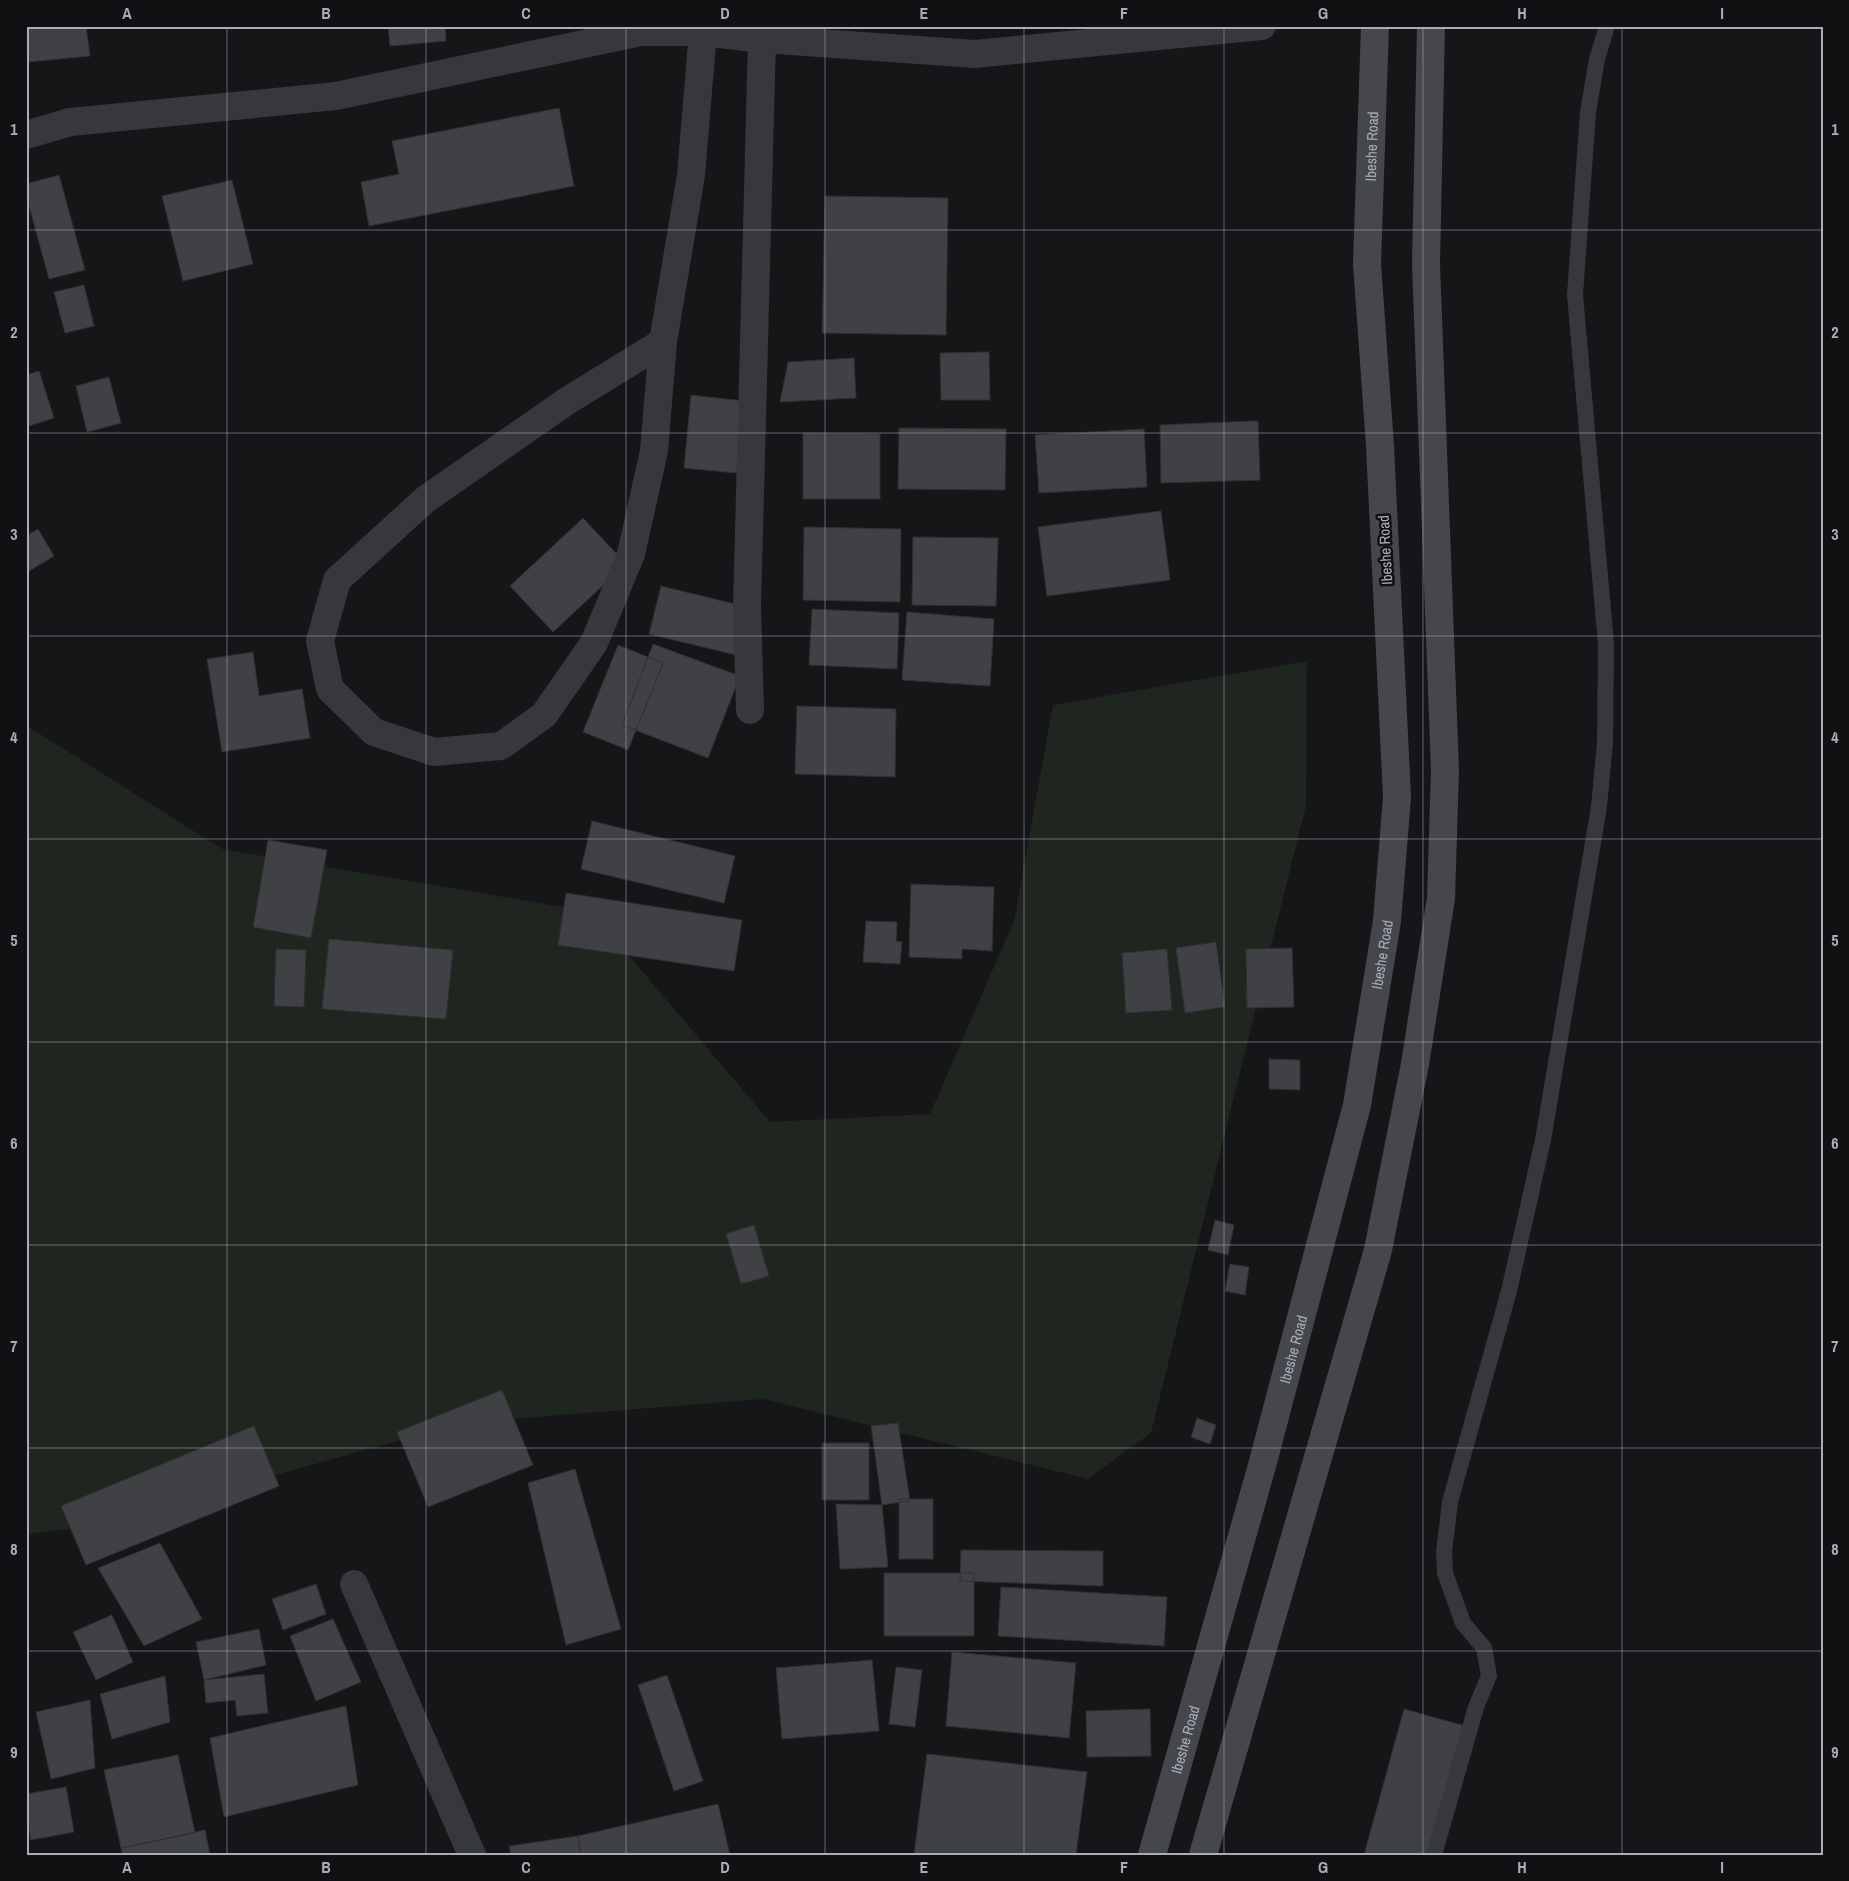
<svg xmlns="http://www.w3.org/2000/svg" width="1849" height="1881" font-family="'Archivo Narrow',sans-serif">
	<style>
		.green { fill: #1e261f }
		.building { fill: #404145; stroke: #303034 }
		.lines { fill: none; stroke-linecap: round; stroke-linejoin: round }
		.service { stroke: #37383d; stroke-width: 16 }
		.minor { stroke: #37383d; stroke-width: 28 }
		.secondary { stroke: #45474d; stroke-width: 28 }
		.grid { fill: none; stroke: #a8adb8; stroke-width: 1; stroke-opacity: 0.55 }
		.labels { text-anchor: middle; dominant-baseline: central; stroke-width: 5; stroke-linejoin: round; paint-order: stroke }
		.street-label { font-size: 15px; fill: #a8adb8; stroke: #111113 }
		.neatline { fill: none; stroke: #a8adb8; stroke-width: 2 }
		.grid-label { font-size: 16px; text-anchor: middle; font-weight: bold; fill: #a8adb8 }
	</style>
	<rect width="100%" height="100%" fill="#161618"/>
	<path class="green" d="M1307,661L1306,805L1151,1433L1088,1479L763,1399L462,1423L93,1526L26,1534V725L222,849L592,912L770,1122L930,1114L1014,921L1053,705Z"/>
	<path class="building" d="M26,26H86L90,56L28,62Z
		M388,26H445L446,41L390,46Z
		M559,108L574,186L369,226L361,182L399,174L392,141Z
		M59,175L85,270L49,279L26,195V184Z
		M232,180L253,264L183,281L162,196Z
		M825,196L948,198L946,335L822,333Z
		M84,285L94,326L65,333L54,292Z
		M989,352L990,400H941L940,353Z
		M854,358L856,398L780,402L788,362Z
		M39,371L54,418L26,427V375Z
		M109,377L121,423L87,432L76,386Z
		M691,395L744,401L737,473L684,468Z
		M1252,421H1258L1260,480L1161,483L1160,425Z
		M899,428L1006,429L1005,490L898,489Z
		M1144,429L1147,487L1039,493L1035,435Z
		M803,433L880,434V499H803Z
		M1161,511L1170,580L1047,596L1038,527Z
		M583,518L626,564L553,632L510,586Z
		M804,527L901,529L900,602L803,600Z
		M38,529L54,556L26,573V536Z
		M913,537L998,538L996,606L912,605Z
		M661,586L747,607L736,655L649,634Z
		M812,609L899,613L897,669L809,665Z
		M907,612L994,619L990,686L902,680Z
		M653,644L740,676L708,758L622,725Z
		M618,645L663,663L628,750L583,732Z
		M253,652L259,696L302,689L310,738L222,752L207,659Z
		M797,706L896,709L895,777L795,774Z
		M592,821L735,856L724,903L581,869Z
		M268,840L327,850L311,938L253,927Z
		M911,884L994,887L992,951L962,949V959L909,957Z
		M566,893L742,920L734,971L558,945Z
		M866,921L897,922L896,941L902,942L900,964L863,962Z
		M329,939L453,950L446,1019L322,1009Z
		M1216,942L1225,1007L1185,1013L1176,948Z
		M1292,948L1294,1007L1247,1008L1246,949Z
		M276,949L306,950L304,1007L274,1006Z
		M1167,949L1172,1010L1126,1013L1122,953Z
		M1269,1059L1300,1060V1090L1269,1089Z
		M1215,1220L1234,1225L1228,1255L1208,1250Z
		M754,1225L769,1276L741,1284L726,1234Z
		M1230,1264L1249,1267L1245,1295L1225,1291Z
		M502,1390L533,1465L428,1507L397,1432Z
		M1197,1418L1216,1425L1210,1444L1191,1437Z
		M898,1423L910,1501L882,1505L871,1426Z
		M254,1426L279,1486L86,1565L61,1506Z
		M822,1443H869V1500H822Z
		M575,1469L621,1629L566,1645L528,1483Z
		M899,1499H933V1559H899Z
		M836,1504L882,1505L888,1567L840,1569Z
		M160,1543L202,1619L144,1646L98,1568Z
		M961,1550L1103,1551V1586L960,1581Z
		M884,1573H974V1636H884Z
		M316,1584L326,1614L283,1630L272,1599Z
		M1001,1587L1167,1597L1164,1646L998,1636Z
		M112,1615L133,1662L96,1680L73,1632Z
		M333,1619L361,1682L316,1701L290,1636Z
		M259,1629L266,1665L204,1680L196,1642Z
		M952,1652L1076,1663L1069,1738L946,1726Z
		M872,1660L879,1731L782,1739L776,1668Z
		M896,1667L922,1670L915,1727L889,1724Z
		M264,1674L268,1713L237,1716L235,1700L206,1703L204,1680Z
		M667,1675L703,1781L674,1791L638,1685Z
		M165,1676L170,1722L112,1739L100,1694Z
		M90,1700L95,1768L51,1779L36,1712Z
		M346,1706L358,1785L224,1817L210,1738Z
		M1150,1709L1151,1756L1087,1757L1086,1711Z
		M1404,1709L1465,1726L1429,1855H1364Z
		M927,1754L1087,1772L1076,1855H914Z
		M178,1755L195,1833L121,1848L104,1770Z
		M66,1787L74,1832L31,1840L26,1813V1794Z
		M718,1804L730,1855H581L578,1836Z
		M205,1830L210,1855H122L121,1848Z
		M578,1836L581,1855H511L509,1846Z"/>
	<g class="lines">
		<path class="service" d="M1434,1855L1476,1707L1489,1676L1484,1648L1463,1623L1445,1573L1444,1552L1450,1502L1509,1291L1543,1140L1599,807L1605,742L1606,644L1575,295L1588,112L1597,59L1607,26"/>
		<path class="minor" d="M26,135L70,122L336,96L641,32H703L762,39L975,54L1262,26
			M663,342L567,401L426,499L337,580L320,641L330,689L374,732L434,752L501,746L544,715L594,643L631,554L654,451L663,342L691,175L703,32
			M750,710L747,607L762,39
			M354,1584L472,1855"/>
		<g class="secondary">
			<path id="s1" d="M1152,1855L1263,1462L1357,1105L1387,921L1397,797L1380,446L1367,264L1375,26"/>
			<path d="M1203,1855L1378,1250L1415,1064L1441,898L1445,771L1426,264L1431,26"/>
		</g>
	</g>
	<path class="grid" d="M227,26V1855M426,26V1855M626,26V1855M825,26V1855M1024,26V1855M1224,26V1855M1423,26V1855M1622,26V1855M26,230H1823M26,433H1823M26,636H1823M26,839H1823M26,1042H1823M26,1245H1823M26,1448H1823M26,1651H1823"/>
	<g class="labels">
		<g class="street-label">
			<text stroke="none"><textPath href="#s1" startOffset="1740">Ibeshe Road</textPath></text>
			<text transform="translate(1385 550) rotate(-93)">Ibeshe Road</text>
			<text stroke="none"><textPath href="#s1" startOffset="930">Ibeshe Road</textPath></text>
			<text stroke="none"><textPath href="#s1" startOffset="525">Ibeshe Road</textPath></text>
			<text stroke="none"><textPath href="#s1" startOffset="120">Ibeshe Road</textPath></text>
		</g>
	</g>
	<rect width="1849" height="1881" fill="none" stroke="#111113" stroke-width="55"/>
	<rect x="28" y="28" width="1794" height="1826" class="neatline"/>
	<g class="grid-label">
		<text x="127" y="19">A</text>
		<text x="326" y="19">B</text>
		<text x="526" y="19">C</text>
		<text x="725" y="19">D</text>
		<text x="924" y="19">E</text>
		<text x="1124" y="19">F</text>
		<text x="1323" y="19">G</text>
		<text x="1522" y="19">H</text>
		<text x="1722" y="19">I</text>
		<text x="14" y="135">1</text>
		<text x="1835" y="135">1</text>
		<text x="14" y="338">2</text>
		<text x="1835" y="338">2</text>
		<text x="14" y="540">3</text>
		<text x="1835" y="540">3</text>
		<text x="14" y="743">4</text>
		<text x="1835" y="743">4</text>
		<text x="14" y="946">5</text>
		<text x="1835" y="946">5</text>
		<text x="14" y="1149">6</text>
		<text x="1835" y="1149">6</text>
		<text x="14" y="1352">7</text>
		<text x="1835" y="1352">7</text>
		<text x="14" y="1555">8</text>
		<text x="1835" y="1555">8</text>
		<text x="14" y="1758">9</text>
		<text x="1835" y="1758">9</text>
		<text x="127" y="1873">A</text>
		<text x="326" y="1873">B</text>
		<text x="526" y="1873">C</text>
		<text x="725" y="1873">D</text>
		<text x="924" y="1873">E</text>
		<text x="1124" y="1873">F</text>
		<text x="1323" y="1873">G</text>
		<text x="1522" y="1873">H</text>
		<text x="1722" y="1873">I</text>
	</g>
</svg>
